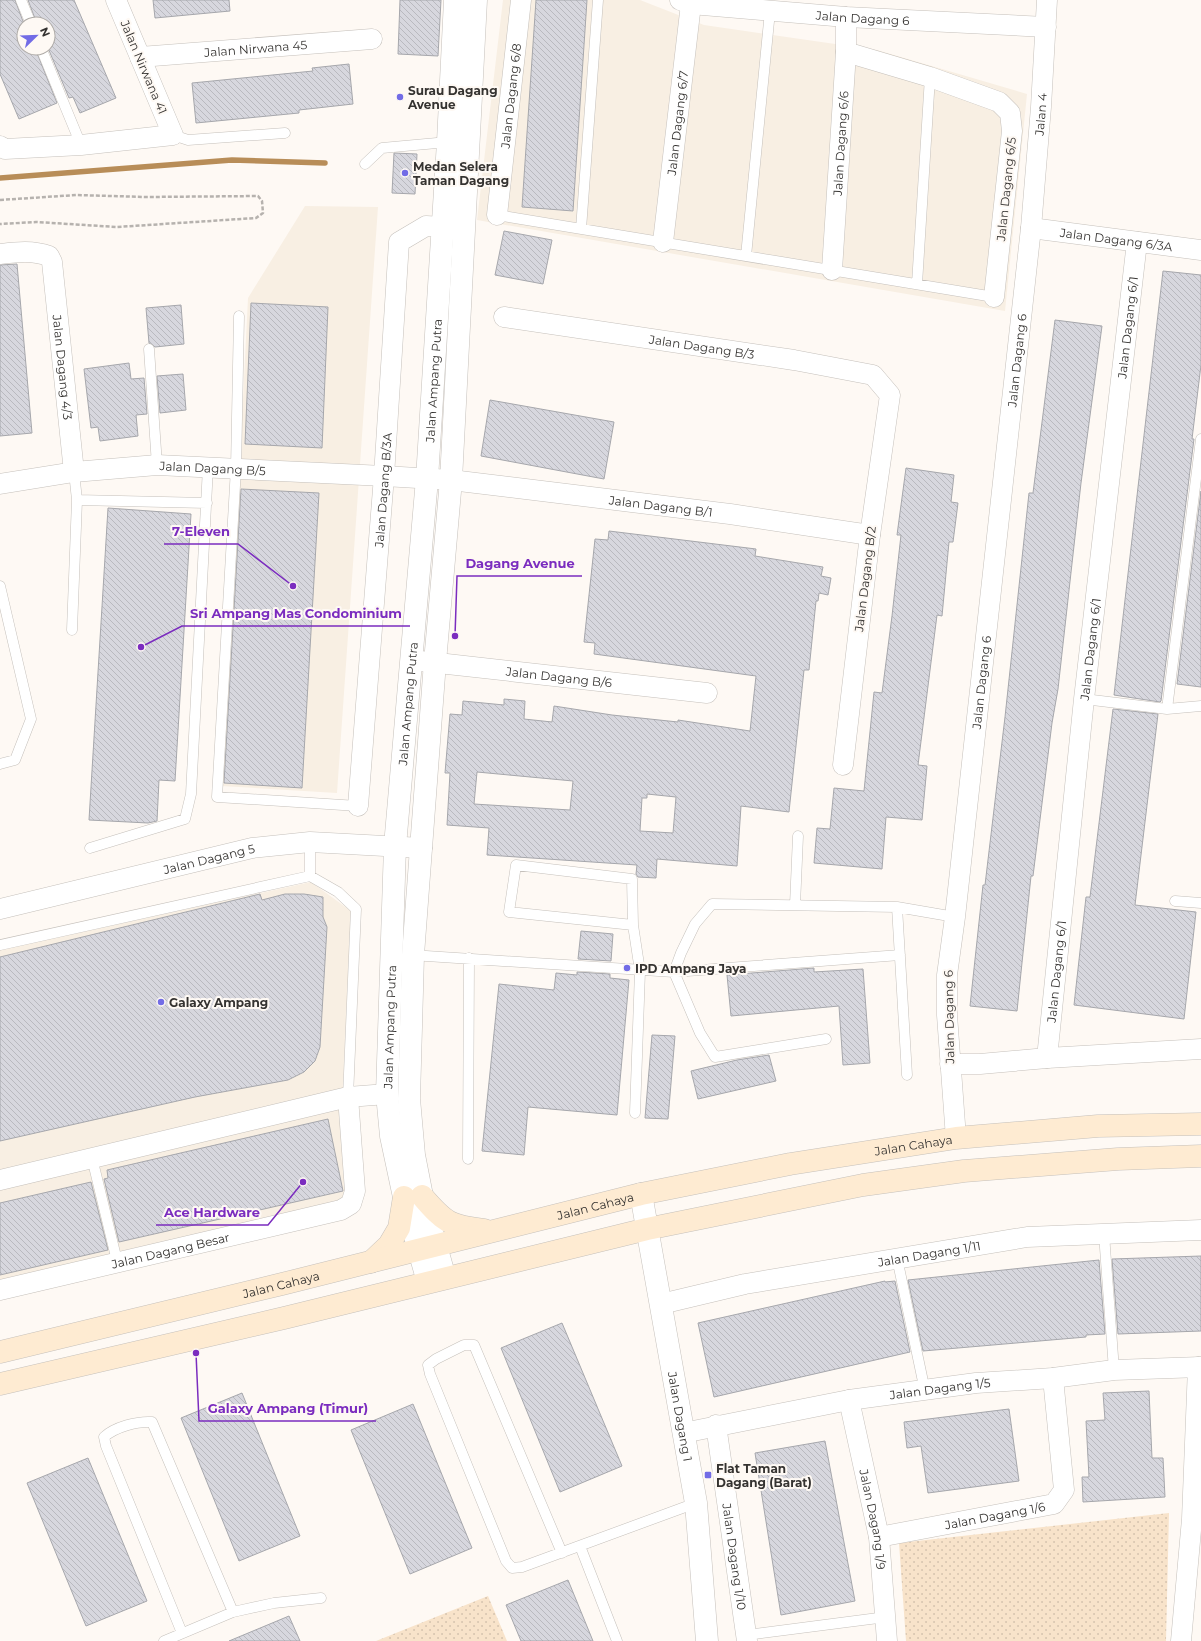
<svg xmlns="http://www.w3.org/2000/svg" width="1201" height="1641" font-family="Montserrat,sans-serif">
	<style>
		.built { fill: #f8efe3 }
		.grass { fill: url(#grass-dots) }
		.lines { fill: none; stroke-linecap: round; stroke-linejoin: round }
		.stream { stroke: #b88d58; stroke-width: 5.5 }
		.building { fill: url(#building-back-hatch); stroke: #a6a7ac; fill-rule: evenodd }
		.service-casing { stroke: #c5c0bb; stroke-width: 11 }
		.minor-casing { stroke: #c5c0bb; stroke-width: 21 }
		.tertiary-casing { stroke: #c5c0bb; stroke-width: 23 }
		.secondary-casing { stroke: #c5c0bb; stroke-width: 23 }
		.path { stroke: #b6b2ae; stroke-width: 2.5; stroke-dasharray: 4 2; stroke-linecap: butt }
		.service { stroke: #fff; stroke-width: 10 }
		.minor { stroke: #fff; stroke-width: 20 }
		.tertiary { stroke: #fff; stroke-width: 22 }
		.secondary { stroke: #feebd2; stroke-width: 22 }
		.poi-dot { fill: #726ce6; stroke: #fef9f4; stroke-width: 1.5 }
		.labels { text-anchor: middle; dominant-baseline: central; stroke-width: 4; stroke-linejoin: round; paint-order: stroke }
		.street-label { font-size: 12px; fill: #353331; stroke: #fef9f4 }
		.poi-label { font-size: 12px; font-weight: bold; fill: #353331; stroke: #fef9f4; text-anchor: start }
		.leader { fill: none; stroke: #7b2cbf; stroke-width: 1.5 }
		.callout-dot { fill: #7b2cbf; stroke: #fef9f4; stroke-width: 1.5 }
		.callout-label { font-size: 13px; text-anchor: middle; font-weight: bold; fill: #7b2cbf; stroke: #fef9f4; stroke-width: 4; stroke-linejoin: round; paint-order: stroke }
	</style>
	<defs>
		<pattern id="grass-dots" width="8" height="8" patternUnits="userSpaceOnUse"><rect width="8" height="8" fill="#f8e3ca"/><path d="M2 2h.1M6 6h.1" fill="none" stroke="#d5c3ae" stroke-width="1.8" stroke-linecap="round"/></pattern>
		<pattern id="building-back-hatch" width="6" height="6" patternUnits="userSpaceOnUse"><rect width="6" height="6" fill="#d7d7de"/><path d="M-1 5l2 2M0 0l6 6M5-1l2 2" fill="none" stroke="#b9b9bf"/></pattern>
	</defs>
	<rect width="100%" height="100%" fill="#fef9f4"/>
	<path class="built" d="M503,0H640L704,25L877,50L1027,94L1005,311L477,220Z
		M305,206L378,207L337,793L221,786L240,459L248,298Z
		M311,882L351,911L342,1105L348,1189L345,1201L0,1284V950Z"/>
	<path class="grass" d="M1169,1513L1166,1641H906L899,1543Z
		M488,1596L507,1641H376Z"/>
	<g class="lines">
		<path class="stream" d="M0,178L232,160L325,163"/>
	</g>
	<path class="building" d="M0,0H15L24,24V48H35L57,103L19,119L0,74Z
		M28,0H74L116,98L80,113L73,97L69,98L48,48V24H37Z
		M153,0H229L230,11L155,18Z
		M400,0H441L438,56L398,54Z
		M536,0H587L573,211L522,207Z
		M349,64L353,104L299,110V113L196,123L192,83L313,71L312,68Z
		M394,153L417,154L415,194L392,193Z
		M504,231L552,240L543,284L495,275Z
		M17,264L32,433L0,436V265Z
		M1163,271L1201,275V365L1192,439H1194L1161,701L1160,702L1114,695Z
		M251,303L328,307L322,448L245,444Z
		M181,305L184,344L155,347L149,343L146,308Z
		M1055,320L1102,326L1081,483L1058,689L1052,723L1033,876H1031L1017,1011L970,1006L983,885H985L1005,717L1029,493H1033Z
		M129,363L131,379L144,378L147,414L136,415L138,436L100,441L98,427L91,428L84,369Z
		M183,374L186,410L160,413L157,376Z
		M490,400L614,422L604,479L481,456Z
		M906,468L954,475L951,502L958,503L953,542H949L942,616L937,615L918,765L927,766L922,820L886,817L882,869L814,863L817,828L830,829L834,788L864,791L874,692L882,693L892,616L901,535H897Z
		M241,489L319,493L302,788L224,783Z
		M1201,491V687L1177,684Z
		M108,508L191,514L175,781L159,780L157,821L148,823L89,820Z
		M609,531L756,549L755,556L823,567L821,576L831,578L828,595L819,593L818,601H816L809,670H804L789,812L741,806L737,866L657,859L656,878L638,877L636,874L637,865L487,855L489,828L447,825L450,773H445L450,714L462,715L463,701L504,705V699L525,701L524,719L552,722L554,706L612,715L678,722V720L750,731L756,676L594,654L595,643L584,642L595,539L608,540ZM477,772L573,781L570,810L474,804ZM647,794L676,797L673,833L640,831L642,798H647Z
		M1113,709L1158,714L1135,905L1196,912L1184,1019L1074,1005L1086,897H1090Z
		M260,894L262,900L285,894H304L323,897V917L327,927L320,1047L315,1061L304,1072L288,1080L195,1097L0,1141V957Z
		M581,931L613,934L611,961L578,959Z
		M814,968V972L863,969L870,1063L843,1065L839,1006L731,1016L727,975Z
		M577,972L610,974V978L629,980L617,1115L528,1107L524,1155L482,1151L499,984L554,990L556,973L577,975Z
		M652,1035L675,1036L668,1119L645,1118Z
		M769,1055L776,1081L698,1099L691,1071L737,1060Z
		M328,1119L343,1191L119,1242L104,1179L108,1178L107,1170Z
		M91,1182L108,1250L0,1275V1203Z
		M1201,1256V1331L1118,1334L1112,1259Z
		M1099,1260L1105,1334L1086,1335V1337L923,1351L908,1280Z
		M885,1281V1282L895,1281L910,1352L714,1397L698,1323Z
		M562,1323L622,1466L560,1492L501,1348Z
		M1149,1391L1152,1458H1163L1165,1497L1083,1502L1082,1477H1089L1086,1421L1105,1420L1103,1393Z
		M242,1393L300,1536L239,1561L181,1418Z
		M413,1404L472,1548L410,1574L351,1430Z
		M1009,1409L1019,1481L928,1493L921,1446L907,1448L904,1422Z
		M825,1441L855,1601L781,1615L755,1453Z
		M88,1458L147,1601L86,1626L27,1483Z
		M568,1580L593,1641H521L506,1605Z
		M289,1616L300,1641H229Z"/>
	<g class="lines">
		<defs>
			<path id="service" d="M21,0L31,24
				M41,48L81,145
				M173,135L188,140L285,133
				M365,164L382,148L448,142
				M497,215L994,297
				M581,229L598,0
				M746,256L770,11
				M917,284L930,77
				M239,316L236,468L217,797L358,806
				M149,349L157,465
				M74,472L77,500
				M0,586L31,719L15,760L0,764
				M72,630L77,500L207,503
				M1084,699L1167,709L1201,706
				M1167,709L1201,439
				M310,842V876
				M90,848L185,819L191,794L208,467
				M1175,901L1201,903
				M795,905L798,836
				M897,907L907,1075
				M633,925L509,912L516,865L632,879L633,925L640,971L635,1113
				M0,945L310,876L338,892L356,909L348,1097
				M411,955L674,972L681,953L695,924L712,904L897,907L955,917
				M826,1039L715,1057L700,1033L674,972L900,955
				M92,1158L117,1261
				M468,1159L469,958
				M1104,1234L1114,1370
				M897,1258L925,1391
				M580,1546L617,1641
				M562,1553L474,1345H464L436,1359L428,1365L430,1374L506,1561L512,1568L522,1567L696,1503
				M182,1633L106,1446L104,1437C115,1427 137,1421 152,1422L233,1612
				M747,1635L886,1617
				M164,1641L233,1612L274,1603L321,1598"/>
			<g id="minor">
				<path id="s1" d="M680,0L691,4L846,17L1046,27"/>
				<path d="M846,52L930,77L999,102L1010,113L1012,131L994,297"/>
				<path id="s2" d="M140,57L372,39"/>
				<path d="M0,146L5,149L81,145L173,135L116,0"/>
				<path id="s3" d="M497,215L521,0"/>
				<path id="s4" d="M1031,228L1201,250"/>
				<path id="s5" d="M663,242L691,4"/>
				<path id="s6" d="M0,254C17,252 32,250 49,256L52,262L74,472"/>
				<path id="s7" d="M832,270L846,52V17"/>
				<path id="s8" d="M504,317L794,360L873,375L890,395L870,535L843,765"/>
				<path id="s9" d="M0,484L74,472L157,465L384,476L451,480L730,514L870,535"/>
				<path id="s10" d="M411,660L707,693"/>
				<path id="s11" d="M358,806L384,476L399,242L426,226L458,228"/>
				<path id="s12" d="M0,909L252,848L310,842L422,848"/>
				<path id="s13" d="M1047,1058L1084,699L1137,242"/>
				<path d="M950,1064H980L1047,1058L1201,1049"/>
				<path id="s14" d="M956,1138L947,1015V975L955,917L1031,228L1041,107L1047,0"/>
				<path d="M0,1180L348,1097L387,1094"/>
				<path id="s15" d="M0,1290L341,1210L351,1204L355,1191L348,1097"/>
				<path id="s16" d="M661,1304L745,1284L1027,1237L1201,1230"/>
				<path id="s17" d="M849,1400L879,1537L887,1641"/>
				<path id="s18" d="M716,1425L747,1641"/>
				<path id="s19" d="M683,1433L849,1400L976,1383L1053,1378L1114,1370L1201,1367"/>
				<path id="s20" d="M879,1537L1054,1504L1064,1490L1053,1378"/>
				<path d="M1181,1641L1192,1519L1198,1367"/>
			</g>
			<g id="tertiary">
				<path id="s21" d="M641,1194L696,1503L707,1641"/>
				<path d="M445,1278L422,1196L414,1155L409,1099L413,955L435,662L451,480L476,0"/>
				<path id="s22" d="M428,1282L404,1197L391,1136L387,1094L395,846L427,479L448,142L455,0"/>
			</g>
			<g id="secondary">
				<path d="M422,1196C445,1223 450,1226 484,1230"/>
				<path d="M371,1262L389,1245L399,1228L404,1197"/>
				<path id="s23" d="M0,1352L282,1284L641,1194L790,1164L956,1138L1098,1126L1201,1124"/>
				<path d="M0,1384L284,1318L647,1229L863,1185L964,1171L1118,1159L1201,1156"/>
			</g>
		</defs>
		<use href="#service" class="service-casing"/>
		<use href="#minor" class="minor-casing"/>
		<use href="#tertiary" class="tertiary-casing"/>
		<use href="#secondary" class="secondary-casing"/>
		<path class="path" d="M0,200L76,195L146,197L258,196L262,201L263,213L256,218L117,227L36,222L0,224"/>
		<use href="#service" class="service"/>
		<use href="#minor" class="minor"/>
		<use href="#tertiary" class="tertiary"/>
		<use href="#secondary" class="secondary"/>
	</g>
	<g class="poi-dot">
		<circle cx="400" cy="97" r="4"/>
		<circle cx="405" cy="173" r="4"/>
		<circle cx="627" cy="968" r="4"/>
		<circle cx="161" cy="1002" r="4"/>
		<rect x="704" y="1471" width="8" height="8" rx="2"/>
	</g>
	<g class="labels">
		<g class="street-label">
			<text stroke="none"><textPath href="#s1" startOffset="184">Jalan Dagang 6</textPath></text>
			<text stroke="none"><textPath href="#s2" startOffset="116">Jalan Nirwana 45</textPath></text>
			<text transform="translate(144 67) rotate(67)">Jalan Nirwana 41</text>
			<text stroke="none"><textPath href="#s3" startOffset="120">Jalan Dagang 6/8</textPath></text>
			<text stroke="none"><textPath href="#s14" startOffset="1029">Jalan 4</textPath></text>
			<text stroke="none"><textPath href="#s5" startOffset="120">Jalan Dagang 6/7</textPath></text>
			<text stroke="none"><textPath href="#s7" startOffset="127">Jalan Dagang 6/6</textPath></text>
			<text transform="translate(1006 189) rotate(-84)">Jalan Dagang 6/5</text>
			<text stroke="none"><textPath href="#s4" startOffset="86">Jalan Dagang 6/3A</textPath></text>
			<text stroke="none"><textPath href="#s13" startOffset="735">Jalan Dagang 6/1</textPath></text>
			<text stroke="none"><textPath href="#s8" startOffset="200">Jalan Dagang B/3</textPath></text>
			<text stroke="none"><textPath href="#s14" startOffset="782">Jalan Dagang 6</textPath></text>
			<text stroke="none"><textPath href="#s6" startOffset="162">Jalan Dagang 4/3</textPath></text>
			<text stroke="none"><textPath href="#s22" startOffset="908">Jalan Ampang Putra</textPath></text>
			<text stroke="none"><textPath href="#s9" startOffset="214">Jalan Dagang B/5</textPath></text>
			<text stroke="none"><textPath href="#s11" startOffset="317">Jalan Dagang B/3A</textPath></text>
			<text stroke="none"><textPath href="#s9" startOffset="664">Jalan Dagang B/1</textPath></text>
			<text transform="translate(865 579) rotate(-83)">Jalan Dagang B/2</text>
			<text stroke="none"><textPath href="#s13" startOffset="411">Jalan Dagang 6/1</textPath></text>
			<text stroke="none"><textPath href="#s10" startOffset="149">Jalan Dagang B/6</textPath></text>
			<text stroke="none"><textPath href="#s14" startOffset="458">Jalan Dagang 6</textPath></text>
			<text stroke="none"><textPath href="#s22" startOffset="584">Jalan Ampang Putra</textPath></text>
			<text stroke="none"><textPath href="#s12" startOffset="215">Jalan Dagang 5</textPath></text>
			<text stroke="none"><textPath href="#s13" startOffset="87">Jalan Dagang 6/1</textPath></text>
			<text transform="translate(949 1017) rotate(-91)">Jalan Dagang 6</text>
			<text stroke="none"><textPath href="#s22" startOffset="260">Jalan Ampang Putra</textPath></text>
			<text stroke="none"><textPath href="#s23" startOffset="937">Jalan Cahaya</textPath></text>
			<text stroke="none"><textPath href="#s23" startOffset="613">Jalan Cahaya</textPath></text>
			<text stroke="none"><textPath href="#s15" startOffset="175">Jalan Dagang Besar</textPath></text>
			<text stroke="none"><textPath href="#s16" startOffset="273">Jalan Dagang 1/11</textPath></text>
			<text stroke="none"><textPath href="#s23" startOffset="289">Jalan Cahaya</textPath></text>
			<text stroke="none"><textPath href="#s19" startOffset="261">Jalan Dagang 1/5</textPath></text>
			<text stroke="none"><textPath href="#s21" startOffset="226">Jalan Dagang 1</textPath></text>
			<text stroke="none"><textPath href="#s20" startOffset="118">Jalan Dagang 1/6</textPath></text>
			<text stroke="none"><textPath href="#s17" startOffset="122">Jalan Dagang 1/9</textPath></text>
			<text stroke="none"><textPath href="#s18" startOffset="133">Jalan Dagang 1/10</textPath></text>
		</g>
		<g class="poi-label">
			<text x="408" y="90">Surau Dagang<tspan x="408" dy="14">Avenue</tspan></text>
			<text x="413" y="166">Medan Selera<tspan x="413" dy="14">Taman Dagang</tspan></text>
			<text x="635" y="968">IPD Ampang Jaya</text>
			<text x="169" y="1002">Galaxy Ampang</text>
			<text x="716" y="1468">Flat Taman<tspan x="716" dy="14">Dagang (Barat)</tspan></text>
		</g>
	</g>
	<path class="leader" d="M293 586L238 544H164M455 636L457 576H582M141 647L182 626H410M303 1182L268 1225H156M196 1353L199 1421H376"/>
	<g class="callout-dot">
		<circle cx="293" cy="586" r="4"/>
		<circle cx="455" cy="636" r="4"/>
		<circle cx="141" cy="647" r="4"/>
		<circle cx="303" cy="1182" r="4"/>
		<circle cx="196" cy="1353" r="4"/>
	</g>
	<g class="callout-label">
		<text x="201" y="536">7-Eleven</text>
		<text x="520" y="568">Dagang Avenue</text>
		<text x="296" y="618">Sri Ampang Mas Condominium</text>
		<text x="212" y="1217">Ace Hardware</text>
		<text x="288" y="1413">Galaxy Ampang (Timur)</text>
	</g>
	<g transform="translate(36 36) rotate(67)"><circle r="19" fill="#fef9f4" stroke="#aeaaa6"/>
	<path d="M0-3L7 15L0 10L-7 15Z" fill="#726ce6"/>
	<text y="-6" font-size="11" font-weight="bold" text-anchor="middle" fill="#353331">N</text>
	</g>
</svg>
